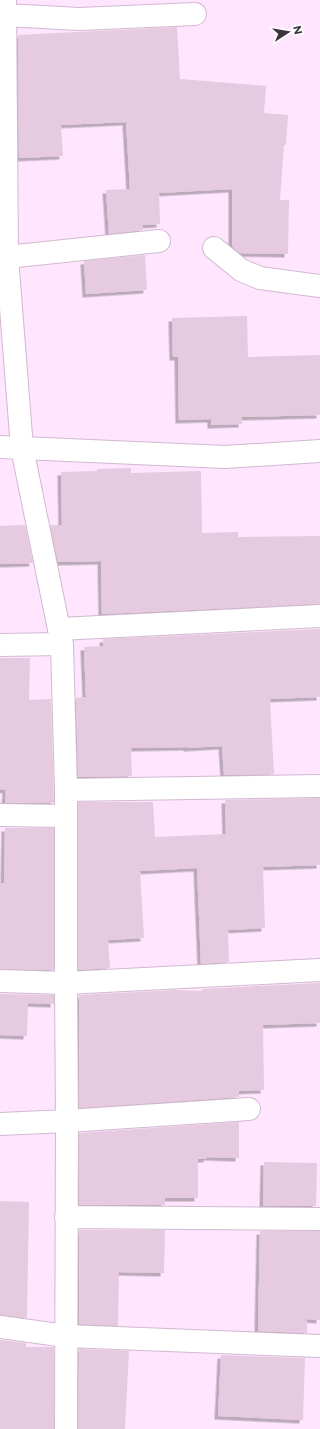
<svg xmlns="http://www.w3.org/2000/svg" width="320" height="1429" font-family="Montserrat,sans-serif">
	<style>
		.building { fill: #e6cadf; filter: url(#shadow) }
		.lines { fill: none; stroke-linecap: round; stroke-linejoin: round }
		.minor-casing { stroke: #d1b9d0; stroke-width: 24 }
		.minor { stroke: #fff; stroke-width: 22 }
	</style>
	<defs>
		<filter id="shadow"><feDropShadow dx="-3.5" dy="3.5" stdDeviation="0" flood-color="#0004"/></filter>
	</defs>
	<rect width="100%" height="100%" fill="#ffe6fe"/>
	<path class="building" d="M177,27L180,79L266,86L264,113L288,115L286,145H284L280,200H289L288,254L239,253L232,246V189L159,193L160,224L143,225V230L109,234L106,190L130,189L126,122L61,125L63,156L19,158L18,35Z
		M145,255L147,290L86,294L84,261Z
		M247,316L248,357L320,355V415L242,417V424L211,425V419L179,420L178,357H173L172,318Z
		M131,468V473L201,471L202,533L238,532V537L320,536V604L102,614L101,561L58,562L50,525H62L61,472L97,471V469Z
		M25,525L33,563L0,564V526Z
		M320,629V697L270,699L274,774L224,775L222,746L187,748V747L131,748L132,776L78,777L76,698L86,697L84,647L103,646V639Z
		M0,658H30L29,700L51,699L54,803H5L6,790L0,789Z
		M320,798V865L263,867L265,928L228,930L229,962L201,964L197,868L140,871L144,938L108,940L110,968L78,970V802H153L155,837L226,834L225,800Z
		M5,828H54V970L0,969V883H4Z
		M320,983V1023L263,1025L264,1090L239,1091V1097L79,1108V995L177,990L202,991V989Z
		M0,994L54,995V1004L28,1003L27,1036L0,1035Z
		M239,1122V1158L207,1157V1159H198V1198H165V1205H79V1133Z
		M264,1162L317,1163L316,1206H263Z
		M0,1201L29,1202L27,1318L0,1315Z
		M79,1230H165L164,1273L119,1272L118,1326L79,1324Z
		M260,1231H320V1320L307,1319V1333L258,1331Z
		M0,1340L26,1343V1347H54V1429H0Z
		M79,1349L129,1351L125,1429H78Z
		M221,1355L305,1358L303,1420L218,1416Z"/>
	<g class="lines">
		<defs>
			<path id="minor" d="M5,0L7,257L22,448L62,644L66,790V983L67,1121L66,1429
				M5,15L79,19L195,14
				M214,248L241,270L260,278L320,286
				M7,257L159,241
				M0,447L225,457L320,451
				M59,629L320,616
				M0,645L62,644
				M66,790L320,786
				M0,815L65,816
				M0,981L66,983L320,970
				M0,1124L67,1121L249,1109
				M66,1217L320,1219
				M0,1327L66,1336L320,1346"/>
		</defs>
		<use href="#minor" class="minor-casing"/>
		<use href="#minor" class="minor"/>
	</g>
	<g transform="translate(288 32) rotate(78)" stroke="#ffffff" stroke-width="3" paint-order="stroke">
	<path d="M0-3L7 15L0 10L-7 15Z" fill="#3e343d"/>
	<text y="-6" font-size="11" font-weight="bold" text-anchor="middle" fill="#3e343d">N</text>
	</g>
</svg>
